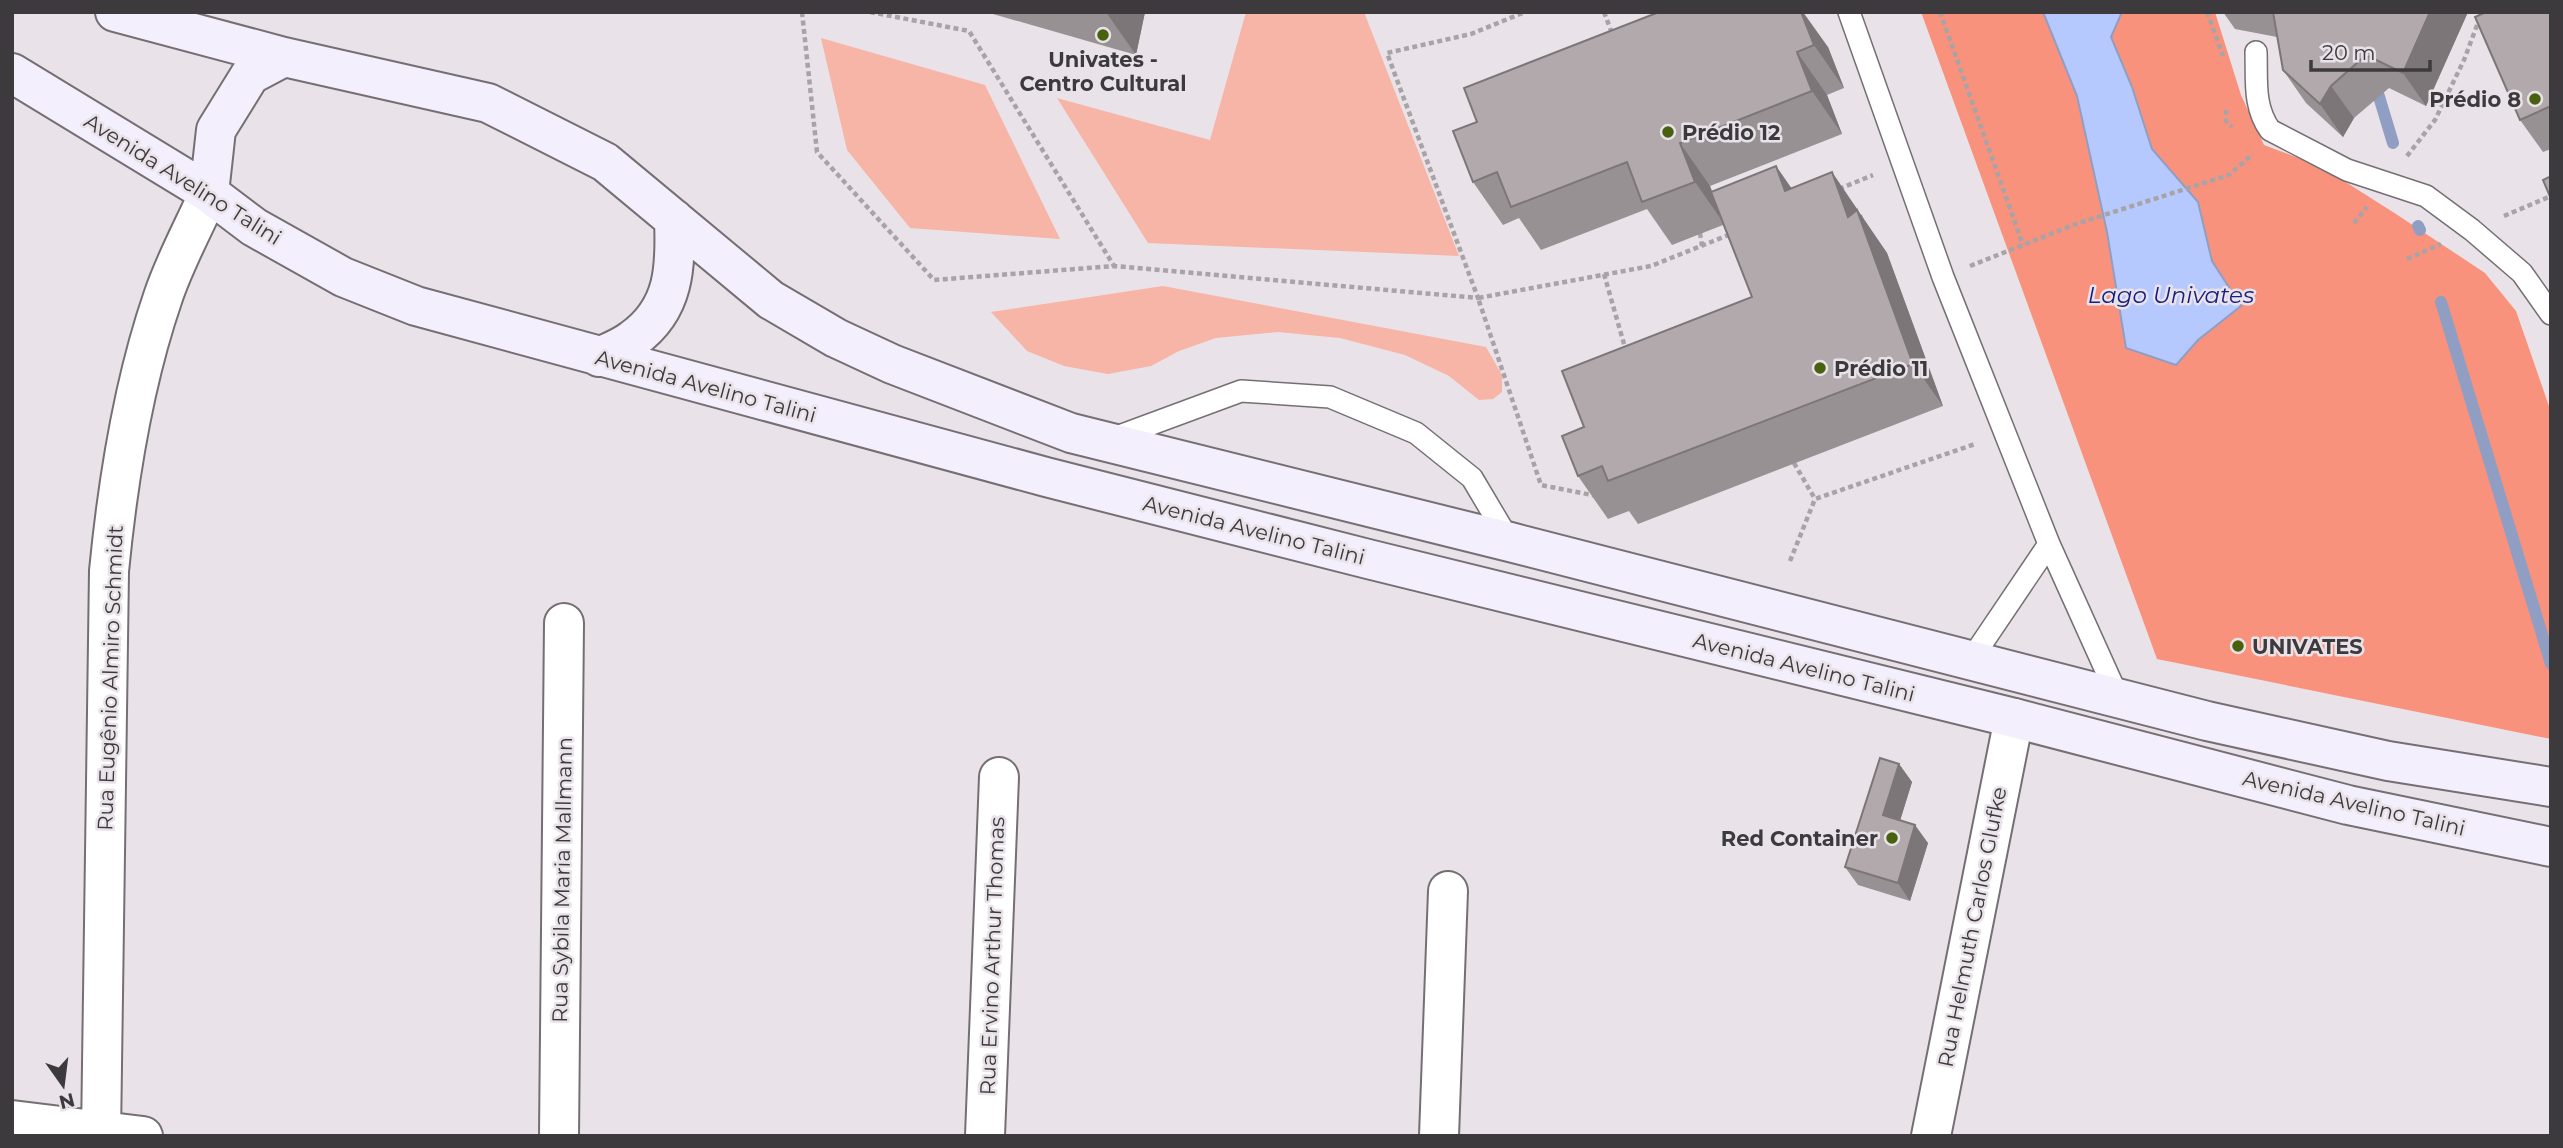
<svg xmlns="http://www.w3.org/2000/svg" width="2563" height="1148" font-family="Montserrat,sans-serif">
	<style>
		.green { fill: #f6b5a6 }
		.forest { fill: #f9927c }
		.water { fill: #b6c9fe; stroke: #919ec4; stroke-width: 2 }
		.lines { fill: none; stroke-linecap: round; stroke-linejoin: round }
		.stream { stroke: #919ec4; stroke-width: 12 }
		.lane-casing { stroke: #756f74; stroke-width: 24 }
		.street-casing { stroke: #756f74; stroke-width: 42 }
		.secondary-casing { stroke: #756f74; stroke-width: 42 }
		.path { stroke: #a8a3a7; stroke-width: 4.5; stroke-dasharray: 5 3.5; stroke-linecap: butt }
		.lane { stroke: #fff; stroke-width: 21 }
		.street { stroke: #fff; stroke-width: 38 }
		.secondary { stroke: #f3effc; stroke-width: 38 }
		.wall { fill: #989193 }
		.shaded-wall { fill: #7c7678 }
		.building { fill: #b1a9ab; stroke: #7c7678; stroke-width: 2 }
		.poi-dot { fill: #48610f; stroke: #e9e2e8; stroke-width: 2.5 }
		.labels { text-anchor: middle; dominant-baseline: central; stroke-width: 5; stroke-linejoin: round; paint-order: stroke }
		.poi-label { font-size: 21px; font-weight: bold; fill: #3c3a3c; stroke: #e9e2e8; text-anchor: start }
		.street-label { font-size: 21px; fill: #3c3a3c; stroke: #e9e2e8 }
		.water-label { font-size: 23px; font-style: italic; fill: #161f80; stroke: #e9e2e8 }
	</style>
	<rect width="100%" height="100%" fill="#e9e2e8"/>
	<path class="green" d="M1246,12H1364L1459,256L1148,243L1057,98L1210,140Z
		M821,38L985,85L1060,239L910,228L847,150Z
		M1163,286L1486,347L1502,375V392L1493,399L1479,400L1449,376L1405,355L1340,338L1278,332L1216,338L1179,351L1151,366L1108,374L1064,366L1027,351L991,312Z"/>
	<path class="forest" d="M1921,12H2215L2241,95L2264,145L2322,167L2396,214L2485,273L2516,311L2551,412V739L2157,659Z"/>
	<path class="water" d="M2043,12H2122L2111,37L2132,87L2152,149L2198,202L2212,261L2241,306L2198,340L2176,365L2126,348L2107,232L2077,96Z"/>
	<g class="lines">
		<path class="stream" d="M2374,80L2393,143
			M2418,226L2420,230
			M2441,302L2551,664"/>
		<defs>
			<path id="lane" d="M1849,12L1943,277L2049,544L2118,697
				M2256,52C2257,80 2253,106 2270,130L2347,170L2426,196L2472,230L2522,273L2551,314
				M1111,439L1241,391L1330,397L1416,433L1472,478L1510,542
				M1970,661L2049,544"/>
			<path id="street" d="M12,1120L143,1136
				M101,1136L109,571C118,479 133,384 163,297C175,261 194,227 209,193
				M559,1136L564,623
				M985,1136L999,777
				M1439,1136L1448,891
				M1931,1136L2014,718"/>
			<path id="secondary" d="M115,12L284,57L488,103L605,162L771,300L836,338L892,364L1071,433L1510,542L2207,721L2388,761L2551,787
				M12,73L209,193L254,227L343,277L416,306L1046,477L1368,559L2014,718L2348,805L2551,847
				M209,193L216,130L250,75L284,57
				M599,357C610,352 623,347 633,339C675,309 676,267 674,219"/>
		</defs>
		<use href="#lane" class="lane-casing"/>
		<use href="#street" class="street-casing"/>
		<use href="#secondary" class="secondary-casing"/>
		<path class="path" d="M802,12L817,152L934,280L1114,266L1478,298L1387,53L1471,34L1525,12
			M870,12L969,31L1114,266
			M1604,12L1613,36
			M1940,12L2023,245
			M2207,12L2223,56
			M2226,110V121L2232,127
			M2407,156L2435,120L2464,60L2482,12
			M1839,189L1873,175
			M2504,216L2551,196
			M2354,223L2367,207
			M1700,233L1702,246
			M2407,259L2441,244
			M1970,266L2076,224L2229,175L2253,154
			M1604,274L1626,351
			M1794,463L1815,499
			M1597,496L1541,485L1478,298L1651,266L1731,234
			M1790,561L1815,499L1975,444"/>
		<use href="#lane" class="lane"/>
		<use href="#street" class="street"/>
		<use href="#secondary" class="secondary"/>
	</g>
	<path class="wall" d="M986,12H1145L1136,55Z
		M1659,12L1828,47L1844,88L1827,95L1842,134L1710,186L1712,192L1792,188L1862,215L1864,220L1887,253L1943,406L1638,524L1629,511L1608,519L1578,476L1584,427L1752,297L1723,225L1672,245L1647,209L1541,250L1519,218L1503,225L1473,182L1477,122Z
		M2223,12H2468L2426,106L2389,88L2354,118L2343,137L2306,103L2283,70L2277,37L2235,29Z
		M2551,12V149L2543,152L2520,120Z
		M1899,764L1912,782L1900,820L1928,843L1910,901L1858,885L1845,867Z"/>
	<path class="shaded-wall" d="M1106,12H1145L1136,55Z
		M1801,12H1803L1828,47L1844,88L1814,45Z
		M2430,12H2468L2426,106L2403,73Z
		M1797,52L1827,95L1842,134L1812,91Z
		M2331,86L2354,118L2343,137L2320,104Z
		M1680,143L1710,186L1725,225L1695,182Z
		M1776,166L1806,209L1785,191Z
		M1832,172L1887,253L1943,406L1913,364L1848,217Z
		M1899,764L1912,782L1896,834L1883,815Z
		M1915,825L1928,843L1910,901L1898,883Z"/>
	<path class="building" d="M1659,12H1801L1814,45L1797,52L1812,91L1680,143L1695,182L1642,202L1627,162L1511,207L1497,172L1473,182L1453,131L1477,122L1464,88Z
		M2273,12H2430L2403,73L2366,55L2331,86L2320,104L2283,70Z
		M2486,12H2551V106L2520,120L2475,17Z
		M1776,166L1785,191L1832,172L1848,217L1857,210L1913,364L1608,481L1602,466L1578,476L1562,436L1584,427L1562,371L1752,297L1711,192Z
		M2551,176V199L2543,180Z
		M1880,758L1899,764L1883,815L1915,825L1898,883L1845,867Z"/>
	<g class="poi-dot">
		<circle cx="1103" cy="35" r="7"/>
		<circle cx="2535" cy="99" r="7"/>
		<circle cx="1668" cy="132" r="7"/>
		<circle cx="1820" cy="368" r="7"/>
		<circle cx="2238" cy="646" r="7"/>
		<circle cx="1892" cy="838" r="7"/>
	</g>
	<g class="labels">
		<g class="poi-label">
			<text x="1103" y="59" text-anchor="middle">Univates -<tspan x="1103" dy="24">Centro Cultural</tspan></text>
			<text x="2521" y="99" text-anchor="end">Prédio 8</text>
			<text x="1682" y="132">Prédio 12</text>
			<text x="1834" y="368">Prédio 11</text>
			<text x="2252" y="646">UNIVATES</text>
			<text x="1878" y="838" text-anchor="end">Red Container</text>
		</g>
		<g class="street-label">
			<text transform="translate(183 179) rotate(32)">Avenida Avelino Talini</text>
			<text transform="translate(706 386) rotate(15)">Avenida Avelino Talini</text>
			<text transform="translate(1254 530) rotate(14)">Avenida Avelino Talini</text>
			<text transform="translate(1804 667) rotate(14)">Avenida Avelino Talini</text>
			<text transform="translate(110 678) rotate(-88)">Rua Eugênio Almiro Schmidt</text>
			<text transform="translate(2354 803) rotate(13)">Avenida Avelino Talini</text>
			<text transform="translate(562 880) rotate(-89)">Rua Sybila Maria Mallmann</text>
			<text transform="translate(1972 927) rotate(-79)">Rua Helmuth Carlos Glufke</text>
			<text transform="translate(992 956) rotate(-88)">Rua Ervino Arthur Thomas</text>
		</g>
		<g class="water-label">
			<text x="2171" y="295">Lago Univates</text>
		</g>
	</g>
	<rect width="2563" height="1148" fill="none" stroke="#3c3a3c" stroke-width="28"/>
	<g transform="translate(63 1085) rotate(166)" stroke="#e9e2e8" stroke-width="5" paint-order="stroke">
	<path d="M0-5L12 26L0 18L-12 26Z" fill="#3c3a3c"/>
	<text y="-10" font-size="19" font-weight="bold" text-anchor="middle" fill="#3c3a3c">N</text>
	</g>
	<path d="M2311 60v10h119v-10" fill="none" stroke="#3c3a3c" stroke-width="3.5"/>
	<text x="2322" y="60" font-size="21" fill="#3c3a3c" stroke="#e9e2e8" stroke-width="5" paint-order="stroke">20 m</text>
</svg>
